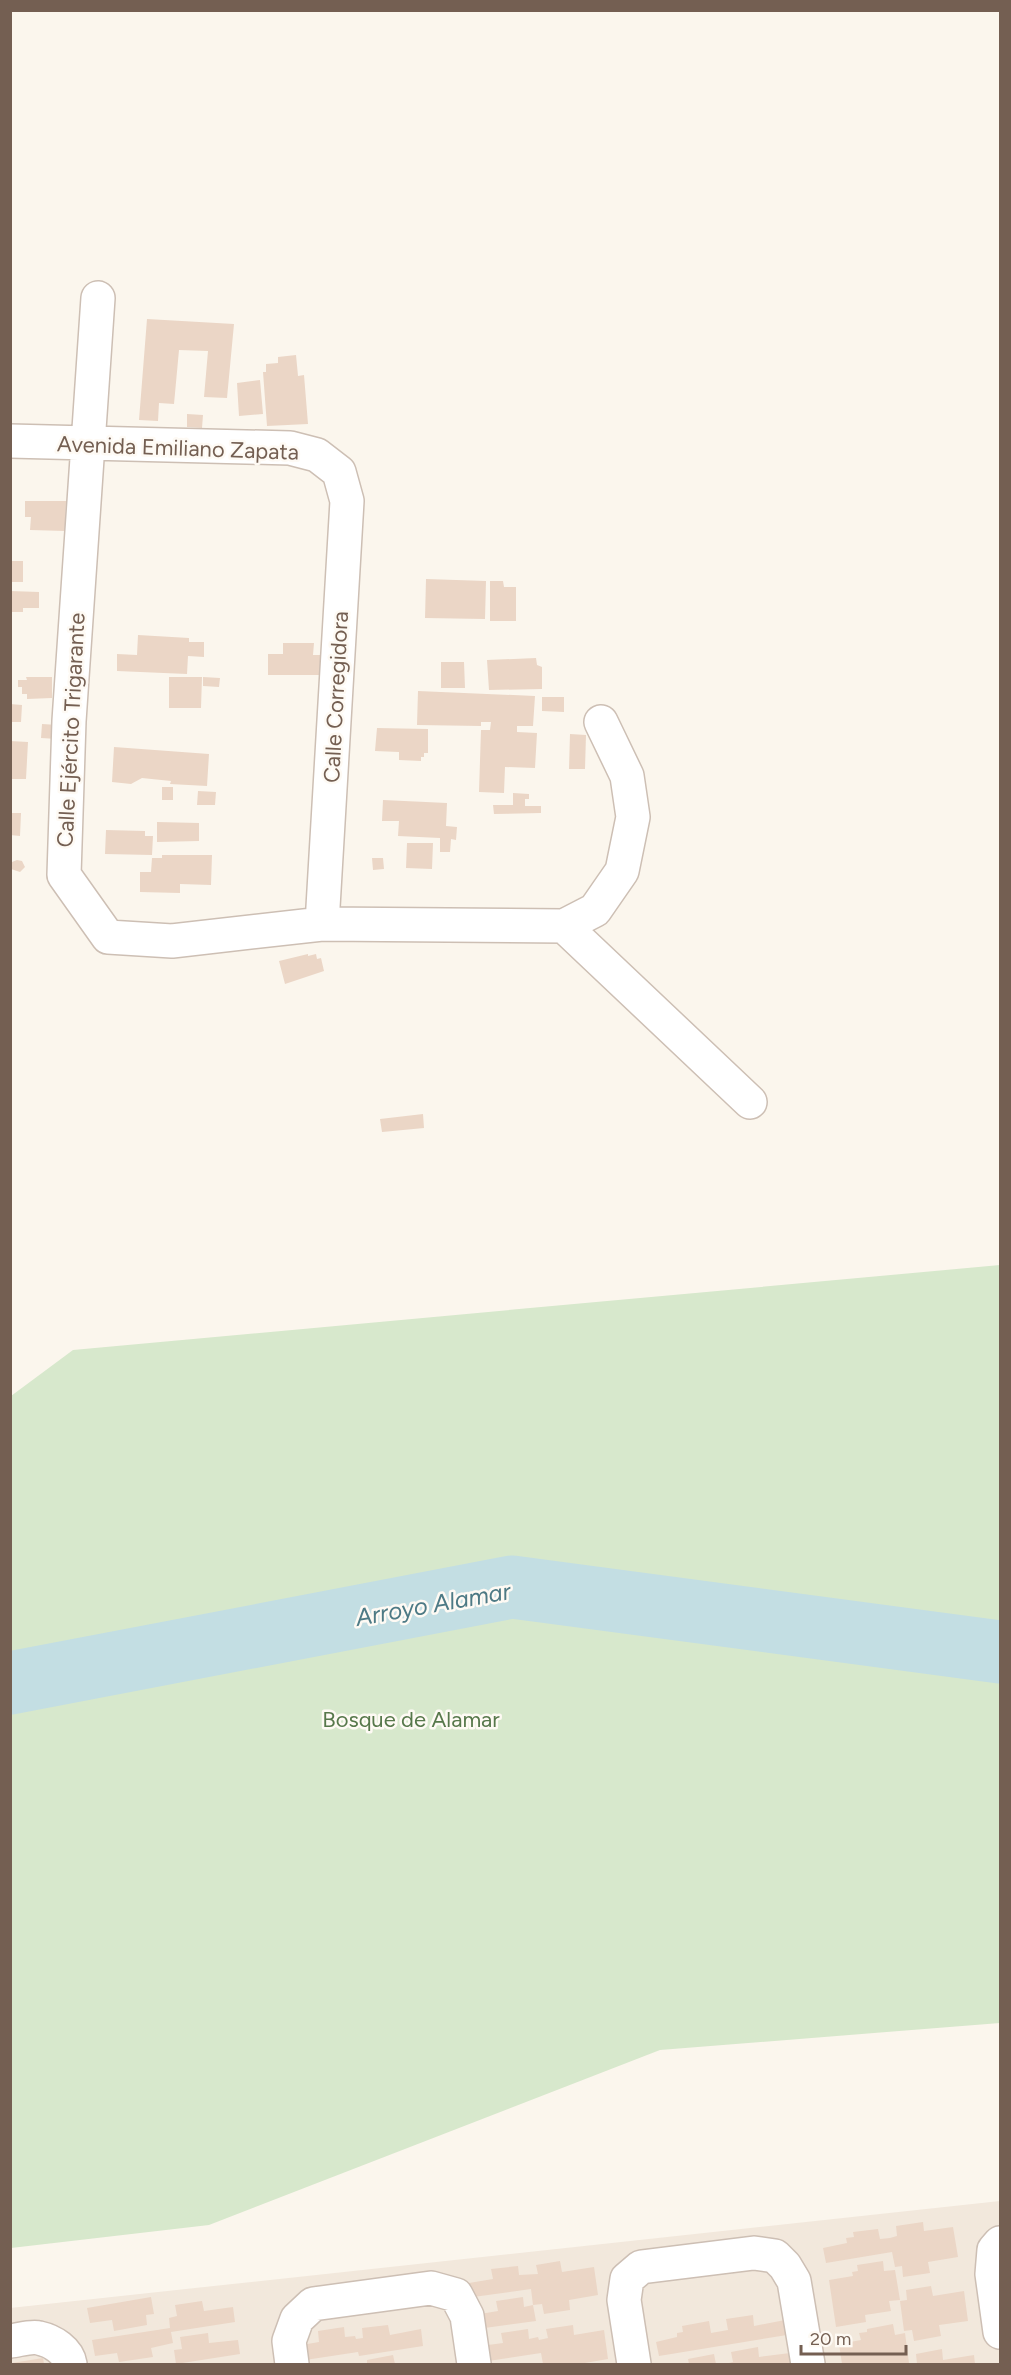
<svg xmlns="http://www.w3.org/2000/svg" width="1011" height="2375" font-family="Figtree,sans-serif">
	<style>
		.residential { fill: #f2e8dc }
		.green { fill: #d7e8cc }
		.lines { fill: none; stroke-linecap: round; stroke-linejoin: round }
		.river { stroke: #c3dee3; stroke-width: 63 }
		.building { fill: #ebd6c6 }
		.minor-casing { stroke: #cdbfb4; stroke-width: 36 }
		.minor { stroke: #fff; stroke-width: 33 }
		.labels { text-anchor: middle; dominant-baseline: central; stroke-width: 5; stroke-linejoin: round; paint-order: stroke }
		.street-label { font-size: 22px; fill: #745f52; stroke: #fefaf4 }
		.park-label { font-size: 22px; fill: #57784b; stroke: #fefaf4 }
		.water-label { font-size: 24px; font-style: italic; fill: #4d7a85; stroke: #fefaf4 }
	</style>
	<rect width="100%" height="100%" fill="#fbf6ed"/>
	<path class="residential" d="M1000,2201V2364H11L10,2308Z"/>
	<path class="green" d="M1000,1265V2023L660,2050L209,2225L11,2248V1396L73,1350Z"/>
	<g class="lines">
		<path class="river" d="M10,1683L512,1587L1000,1652"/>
	</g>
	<path class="building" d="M147,319L234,324L227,398L204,397L208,351L179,350L174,404L159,403L158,421L139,420Z
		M296,355L298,376L304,375L308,424L267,426L263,372H266V364L278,363V357Z
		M260,380L263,414L239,416L237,383Z
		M187,414L203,415L202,428L187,427Z
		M25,501H66L65,531L30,530L31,517H25Z
		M10,561H23V582H10Z
		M426,579L486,581L485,619L425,618Z
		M490,581H503L504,587H516V621H490Z
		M10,591L39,592V608H23V612H10Z
		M138,635L189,638V642H204V657L188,656L187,674L117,671V654L137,655Z
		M283,643H314L313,655H325V675H268V654H283Z
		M536,658L537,665L542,667V689L489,690L487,660Z
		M441,662H464L465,688H441Z
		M26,677H52V698L27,699V694H22V687H18V680H27Z
		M169,677H202L201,708H169Z
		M203,677L220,678L219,687L203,686Z
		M418,691L535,696L533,726H517V732L537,733L535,768L505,767L504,793L479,792L481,730H490L491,722H481V726L417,725Z
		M542,697H564V712L542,711Z
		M10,704L22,705L21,722H10Z
		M42,724L58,725L57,739L41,738Z
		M377,728L428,729V753H424V757H421V761L399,760V752L375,751Z
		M570,734L586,735L585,769H569Z
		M10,741L28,742L26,779H10Z
		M114,747L209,754L207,786L170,784L171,781L142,778L131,784L112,782Z
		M162,787H173V800H162Z
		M198,791L216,792L215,805H197Z
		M513,793L529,794V799H525V806H541V813L494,814L493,805H513Z
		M383,800L447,803L446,826L457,827L456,840L451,839L450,852H440V838L398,836L399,821H382Z
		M10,813H21L20,836L10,835Z
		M157,822L199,823V841L157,842Z
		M106,830L145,831V836H153L152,855L105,854Z
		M407,843H433L432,869L406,868Z
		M162,855H212L211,885L180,884V893L140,892V872H151L152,858H162Z
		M372,858H383L384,869L373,870Z
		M17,860L22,861L25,867L20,872L11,869L12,862Z
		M308,954V956L316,954L317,959L321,958L324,971L285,984L279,961Z
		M423,1114L424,1128L382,1132L380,1119Z
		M923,2222L924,2231L953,2227L958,2257L928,2262L930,2273L903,2277L902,2266L895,2267L892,2252L826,2263L823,2248L847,2243L846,2238L854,2237L853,2232L878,2229L880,2239L890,2238L897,2236L896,2226Z
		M560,2261L562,2272L594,2267L598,2295L569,2300L570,2310L544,2314L542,2304L533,2305L536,2321L470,2330L468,2316L498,2311L496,2301L523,2297L524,2307L533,2305L531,2289L466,2298L463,2284L493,2279L491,2269L518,2266L519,2275L538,2274L536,2265Z
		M883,2261L884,2271L895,2270L900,2300L889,2301L891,2311L865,2315L866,2322L836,2327L829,2280L853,2276L852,2272L858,2271L857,2265Z
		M931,2286L933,2296L964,2291L968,2321L939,2325L941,2336L914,2341L912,2330L904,2331L900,2301L907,2300L906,2290Z
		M151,2297L154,2314L146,2315L147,2325L114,2331L112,2320L90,2323L87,2308Z
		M202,2301L204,2311L233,2307L235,2322L171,2332L173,2343L151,2348L153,2357L119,2362L117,2353L95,2356L92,2340L170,2328L169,2318L177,2316L175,2305Z
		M753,2315L754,2326L785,2320L787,2335L659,2356L656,2342L677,2337V2333L683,2332L682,2326L709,2321L711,2333L728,2330L726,2319Z
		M893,2324L895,2335L905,2333L909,2363L842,2364L839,2344L861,2340L859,2333L867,2332V2329Z
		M388,2325L390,2335L421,2329L423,2346L359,2356L358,2352L292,2362L290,2347L319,2342L318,2331L344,2327L345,2337L355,2336L356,2339L363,2338L362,2328Z
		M573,2325L574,2335L604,2330L608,2359L579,2364H543L541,2353L475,2363L473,2347L503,2343L501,2333L528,2329L529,2339L538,2337L539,2340L548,2338L546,2329Z
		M208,2333L209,2343L238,2340L240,2354L176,2364L174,2350L182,2349L180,2337Z
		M758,2347L759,2357L790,2353L792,2364H725L733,2362L731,2352Z
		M942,2349L943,2360L974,2355L975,2364H917L916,2354Z
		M714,2354L716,2364H689L688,2359Z
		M393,2355L395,2364H367V2360Z
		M43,2358L44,2364H12V2363Z"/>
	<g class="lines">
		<defs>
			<path id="minor" d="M98,298L69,721L64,875L108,937L172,941L322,924L564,926L595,910L622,871L633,817L627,776L601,722
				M10,441L290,448L317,455L339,472L347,501L322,924
				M564,926L750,1102
				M1000,2243L994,2250L992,2274L1000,2332
				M10,2341C19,2340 31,2336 39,2338C53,2341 68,2351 70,2364
				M292,2364L289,2341L297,2319L313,2304L431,2288L456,2295L467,2316L474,2364
				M634,2364L624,2300L627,2279L641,2267L754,2253L775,2256L785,2266L794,2281L808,2364"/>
		</defs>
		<use href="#minor" class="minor-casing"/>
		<use href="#minor" class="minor"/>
	</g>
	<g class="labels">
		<g class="street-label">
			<text transform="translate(178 448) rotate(2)">Avenida Emiliano Zapata</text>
			<text transform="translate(336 697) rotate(-87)">Calle Corregidora</text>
			<text transform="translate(71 730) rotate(-87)">Calle Ejército Trigarante</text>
		</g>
		<g class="park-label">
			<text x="411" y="1719">Bosque de Alamar</text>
		</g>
		<g class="water-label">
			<text transform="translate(433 1604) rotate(-10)">Arroyo Alamar</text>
		</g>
	</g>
	<rect width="1011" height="2375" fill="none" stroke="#745f52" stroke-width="24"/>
	<path d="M801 2345v9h105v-9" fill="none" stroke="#745f52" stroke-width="3"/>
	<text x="810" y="2345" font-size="18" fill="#745f52" stroke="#fefaf4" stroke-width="4.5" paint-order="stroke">20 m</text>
</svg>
